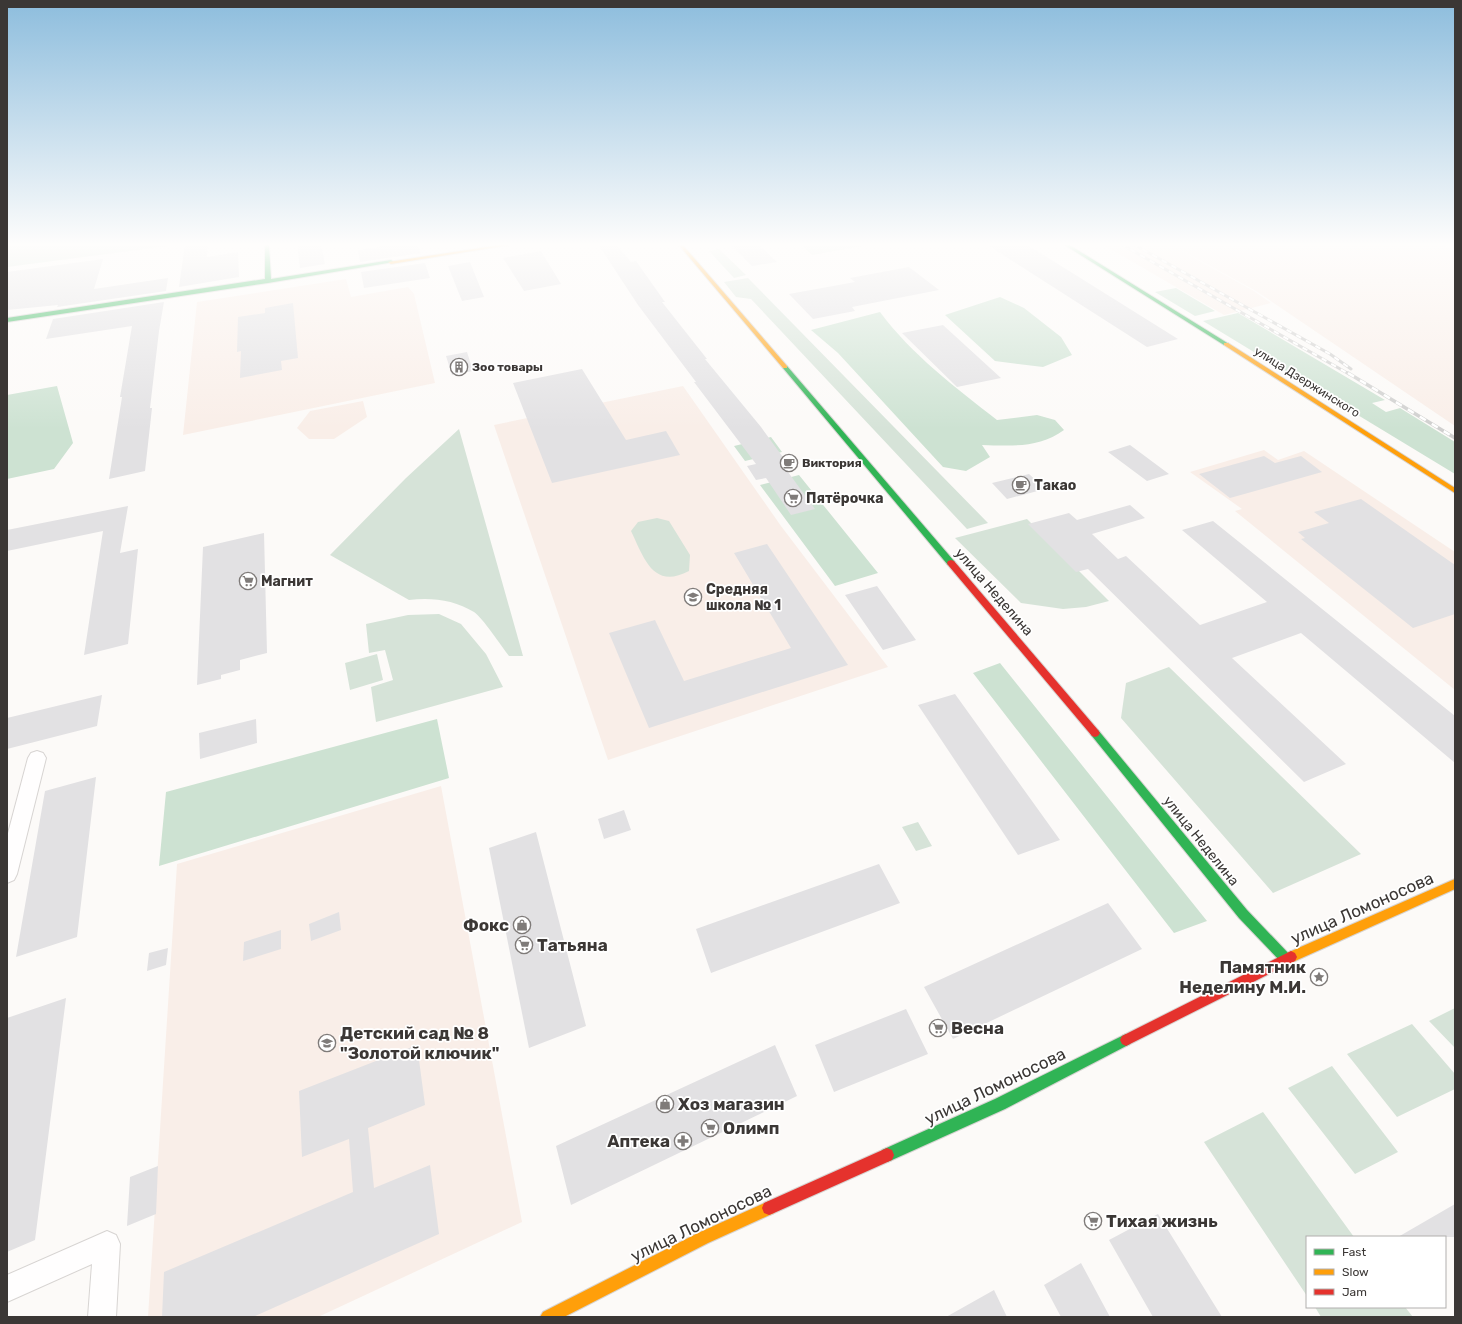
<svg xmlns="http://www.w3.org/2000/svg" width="1462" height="1324" font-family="Rubik,sans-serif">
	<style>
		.built { fill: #f9eee8 }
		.green { fill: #d6e3d8 }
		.forest { fill: #cde2d2 }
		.building { fill: #e2e1e3 }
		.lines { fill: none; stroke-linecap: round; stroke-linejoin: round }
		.street-casing { stroke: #d7d4d2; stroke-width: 2 }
		.fast-casing { stroke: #d7d4d2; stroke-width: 2 }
		.slow-casing { stroke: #d7d4d2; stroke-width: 2 }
		.jam-casing { stroke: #d7d4d2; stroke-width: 2 }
		.street { fill: #fffefe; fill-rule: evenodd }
		.fast { fill: #30b455; fill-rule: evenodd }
		.slow { fill: #ff9f0a; fill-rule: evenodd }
		.jam { fill: #e5322d; fill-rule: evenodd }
		.rail-far1-casing { stroke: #d0d0cf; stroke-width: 3 }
		.rail-casing { stroke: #d0d0cf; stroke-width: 3.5 }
		.rail-far1 { stroke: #fff; stroke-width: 2; stroke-dasharray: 5.5; stroke-linecap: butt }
		.rail { stroke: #fff; stroke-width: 2.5; stroke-dasharray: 7; stroke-linecap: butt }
		.labels { text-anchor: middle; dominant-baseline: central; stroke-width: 3.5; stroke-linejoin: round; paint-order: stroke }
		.far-poi-label { font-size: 12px; font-weight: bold; fill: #3b3735; stroke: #fff; text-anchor: start }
		.far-street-label { font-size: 12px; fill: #3b3735; stroke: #fff }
		.poi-label { font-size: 14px; font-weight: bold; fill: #3b3735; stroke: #fff; text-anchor: start }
		.street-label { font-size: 14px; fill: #3b3735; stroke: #fff }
		.near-street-label { font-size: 17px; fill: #3b3735; stroke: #fff }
		.near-poi-label { font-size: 17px; font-weight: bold; fill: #3b3735; stroke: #fff; text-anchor: start }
	</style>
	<rect width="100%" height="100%" fill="#fcfaf8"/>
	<path class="built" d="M1102,244H1169L1254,291L1271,303L1224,315Z
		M1170,244H1440L1455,250V426L1256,291Z
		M346,279L351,297L408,287L414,294L435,383L183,435L197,302Z
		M683,386L781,526L888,667L608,760L494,425Z
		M363,401L367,417L334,439H309L297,428L310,411Z
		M1264,450L1278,460L1304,451L1455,552V690L1235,511L1242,509L1190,472Z
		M441,786L522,1222L318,1317H148L177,864Z"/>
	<path class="green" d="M7,244H169L168,246L7,267Z
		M800,244H874L812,255Z
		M719,249L746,275L734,278L709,251Z
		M748,278L988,523L967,529L751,299L736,297L724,282Z
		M459,429L523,656H509C502,647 482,617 474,612C455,600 431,597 409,600L330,555L406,478Z
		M657,518L669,521L690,555L689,571C653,590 644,558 631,531L638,522Z
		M1027,519L1109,601L1086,607L1063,609L1021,603L955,538Z
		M439,614L461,624L486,654L503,687L376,722L371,687L393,680L385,650L369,653L366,624L408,615Z
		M377,654L383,680L350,690L345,663Z
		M1169,667L1361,854L1273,893L1121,718L1126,683Z
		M918,822L932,846L916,851L902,827Z
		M1455,1008V1048L1429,1021Z
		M1412,1024L1455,1074V1089L1397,1117L1347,1054Z
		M1332,1066L1398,1152L1355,1174L1288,1088Z
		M1263,1112L1354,1237H1307V1296L1204,1142Z
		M1315,1307H1405L1413,1317H1321Z"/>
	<path class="forest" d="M1176,288L1215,311L1195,316L1155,292Z
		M1000,297L1024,308L1061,337L1072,355L1043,367L995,361L945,315Z
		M880,312C912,355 955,387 997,420L1037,415L1055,420L1064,430C1039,448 1012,446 982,445L990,457L966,471L943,467L838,353L811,330Z
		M1238,313L1385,400L1372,403L1386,412L1400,408L1455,442V474L1203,321Z
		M57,386L73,443L54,469L7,479V395Z
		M771,437L782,452L745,461L734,446Z
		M799,475L878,573L835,586L760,485Z
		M1000,663L1207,921L1174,933L973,673Z
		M437,719L449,778L159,866L166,792Z"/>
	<path class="building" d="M185,244H208L207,257L238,252L239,277L179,287Z
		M297,244H321L325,264L300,268Z
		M397,244H417L421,253L360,262L358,250Z
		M598,244H616L631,262L636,261L665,302H662L707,359H705L761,427L793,471L788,472L815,509L791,515L766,478L756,480L747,466L756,464L694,382H696L638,305Z
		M730,244H758L777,262L752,266Z
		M986,244H1026L1178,339L1147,347Z
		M541,251L561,284L524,291L503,258Z
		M103,259L94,289L168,278L166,291L57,307L58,305L7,310V272Z
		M470,262L484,297L462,301L448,266Z
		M425,263L430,278L364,288L361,272Z
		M909,267L939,290L852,307L855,311L813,319L789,294L855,282L850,278Z
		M164,302L159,331L150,408H152L145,471L109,479L122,397H120L132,326L46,339L53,319Z
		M293,303L298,358L281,361L282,370L240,378L241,351L237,352L238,317L265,313V308Z
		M943,325L1001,378L957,387L902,333Z
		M467,352L473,371L452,375L446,356Z
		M582,369L626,440L666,431L680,455L552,483L513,383Z
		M1130,445L1169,474L1147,481L1108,452Z
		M1264,456L1275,463L1301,456L1322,472L1230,498L1199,474Z
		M1029,474L1045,489L1007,499L992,483Z
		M1361,499L1455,565V614L1413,628L1301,539L1305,538L1298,532L1329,523L1314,512Z
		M1130,505L1145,518L1092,534L1118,559L1126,556L1200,625L1267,602L1182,530L1213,521L1455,716V763L1301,633L1232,658L1346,764L1304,782L1088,569L1076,572L1028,524L1069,513L1077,520Z
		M128,506L120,553L138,549L128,644L84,655L103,531L7,551V530Z
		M264,533L267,653L240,660V670L221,675V679L197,685L203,547Z
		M767,544L848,665L649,728L609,633L655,620L684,681L791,648L734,553Z
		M877,586L916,640L883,650L845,595Z
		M955,694L1060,840L1018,855L918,705Z
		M102,695L97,726L7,749V718Z
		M256,719L257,743L200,759L199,733Z
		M96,777L77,937L16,957L45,791Z
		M624,810L631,830L604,839L598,819Z
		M536,832L586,1026L529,1048L489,848Z
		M879,864L900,903L711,973L696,929Z
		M1108,903L1142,949L953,1039L924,987Z
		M339,912L341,930L311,941L309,924Z
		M281,930V949L243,961L244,942Z
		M168,948L166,965L147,971L149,953Z
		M66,998L35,1240L7,1252V1018Z
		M906,1009L928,1054L834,1092L815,1045Z
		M417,1045L425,1105L368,1128L374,1188L430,1165L439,1234L253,1317H162L164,1272L353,1192L349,1139L302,1157L299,1091Z
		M775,1045L797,1096L571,1205L556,1146Z
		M158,1166L156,1214L127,1226L130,1177Z
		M1455,1204V1237H1398Z
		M1158,1214L1222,1317H1153L1109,1240Z
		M1081,1263L1110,1317H1061L1044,1285Z
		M994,1290L1007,1317H946Z"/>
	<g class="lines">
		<defs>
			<path id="street" d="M37,751L43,753L46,758L17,874L14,880L7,883V837L28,758L31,753Z
				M107,1231L116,1235L120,1244L116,1317H88L92,1264L7,1302V1275Z"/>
			<path id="fast" d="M265,244H269L271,279L391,260L394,262L268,283L7,322V318L265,279Z
				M1063,244H1068L1229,344L1224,345Z
				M783,366H787L954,561L955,563L954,565H948L783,368Z
				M1095,729L1098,730L1247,910L1290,955L1292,959L1290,963L1286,965L1282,963L1239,918L1092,736L1090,733L1092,730Z
				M1126,1034L1130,1036L1132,1040L1130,1044L1005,1109L892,1160L887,1162L882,1160L880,1155L882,1150L995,1099Z"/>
			<path id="slow" d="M506,244H516L391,264L388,262Z
				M678,244H682L787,366V368H783Z
				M1224,343H1228L1455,488V493L1224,345Z
				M1455,879V889L1295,961L1291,963L1287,961L1285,957L1287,953Z
				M769,1201L774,1203L776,1208L774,1213L708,1243L564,1317H540L543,1312L698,1233Z"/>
			<path id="jam" d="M951,560L954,561L1098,730L1100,733L1098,736L1095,737L1092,736L948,565L947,563L948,561Z
				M1291,951L1295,953L1297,957L1295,961L1130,1044L1126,1046L1122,1044L1120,1040L1122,1036Z
				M887,1148L892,1150L894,1155L892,1160L774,1213L769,1215L764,1213L762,1208L764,1203Z"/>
		</defs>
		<use href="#street" class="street-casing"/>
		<use href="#fast" class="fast-casing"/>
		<use href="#slow" class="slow-casing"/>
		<use href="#jam" class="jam-casing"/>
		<use href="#street" class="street"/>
		<use href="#fast" class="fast"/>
		<use href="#slow" class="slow"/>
		<use href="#jam" class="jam"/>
		<defs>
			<path id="rail-far1" d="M1121,244L1349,374
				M1133,244L1330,354L1351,369"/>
			<path id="rail" d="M1348,373L1455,438"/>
		</defs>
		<use href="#rail-far1" class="rail-far1-casing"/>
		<use href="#rail" class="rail-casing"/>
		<use href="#rail-far1" class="rail-far1"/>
		<use href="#rail" class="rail"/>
	</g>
	<linearGradient id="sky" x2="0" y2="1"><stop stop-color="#8dbddd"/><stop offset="0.57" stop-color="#fefdfc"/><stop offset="1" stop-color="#fefdfc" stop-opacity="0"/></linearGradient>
	<rect width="1462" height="429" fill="url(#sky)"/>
	<defs>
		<symbol id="building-ring" viewBox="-11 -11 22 22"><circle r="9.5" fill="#fff" stroke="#7f7b79" stroke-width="1.5"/><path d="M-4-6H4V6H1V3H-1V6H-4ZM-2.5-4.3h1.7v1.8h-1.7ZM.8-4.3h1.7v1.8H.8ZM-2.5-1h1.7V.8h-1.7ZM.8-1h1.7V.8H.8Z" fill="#7f7b79"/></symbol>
		<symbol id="cafe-ring" viewBox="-11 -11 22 22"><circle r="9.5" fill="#fff" stroke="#7f7b79" stroke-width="1.5"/><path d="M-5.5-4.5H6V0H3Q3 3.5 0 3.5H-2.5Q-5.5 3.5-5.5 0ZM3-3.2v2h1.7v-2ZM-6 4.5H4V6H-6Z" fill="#7f7b79"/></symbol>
		<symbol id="supermarket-ring" viewBox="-11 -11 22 22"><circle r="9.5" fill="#fff" stroke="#7f7b79" stroke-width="1.5"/><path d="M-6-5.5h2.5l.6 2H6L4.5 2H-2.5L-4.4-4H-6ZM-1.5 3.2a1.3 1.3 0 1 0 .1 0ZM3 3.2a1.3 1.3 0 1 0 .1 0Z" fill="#7f7b79"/></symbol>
		<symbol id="school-ring" viewBox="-11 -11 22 22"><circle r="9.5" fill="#fff" stroke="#7f7b79" stroke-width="1.5"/><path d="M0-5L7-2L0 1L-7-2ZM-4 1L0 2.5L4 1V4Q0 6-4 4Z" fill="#7f7b79"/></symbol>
		<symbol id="shop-ring" viewBox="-11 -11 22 22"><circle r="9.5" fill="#fff" stroke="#7f7b79" stroke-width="1.5"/><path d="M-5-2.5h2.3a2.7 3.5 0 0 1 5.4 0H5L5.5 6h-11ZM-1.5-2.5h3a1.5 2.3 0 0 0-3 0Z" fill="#7f7b79"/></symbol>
		<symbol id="sight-ring" viewBox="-11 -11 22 22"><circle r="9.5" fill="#fff" stroke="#7f7b79" stroke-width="1.5"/><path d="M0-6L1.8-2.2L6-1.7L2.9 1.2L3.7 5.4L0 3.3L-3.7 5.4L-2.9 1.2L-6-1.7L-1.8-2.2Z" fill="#7f7b79"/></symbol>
		<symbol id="pharmacy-ring" viewBox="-11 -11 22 22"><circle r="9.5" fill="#fff" stroke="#7f7b79" stroke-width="1.5"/><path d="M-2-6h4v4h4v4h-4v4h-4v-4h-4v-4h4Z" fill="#7f7b79"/></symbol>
	</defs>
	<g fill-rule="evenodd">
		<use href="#building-ring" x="449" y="357" width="20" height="20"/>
		<use href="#cafe-ring" x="779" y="453" width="20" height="20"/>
		<use href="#cafe-ring" x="1011" y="475" width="20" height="20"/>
		<use href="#supermarket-ring" x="783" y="488" width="20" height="20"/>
		<use href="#supermarket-ring" x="238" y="571" width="20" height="20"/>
		<use href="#school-ring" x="683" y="587" width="20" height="20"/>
		<use href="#shop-ring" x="512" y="915" width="20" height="20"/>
		<use href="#supermarket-ring" x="514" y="935" width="20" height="20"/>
		<use href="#sight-ring" x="1309" y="967" width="20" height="20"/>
		<use href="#supermarket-ring" x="928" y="1018" width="20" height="20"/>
		<use href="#school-ring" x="317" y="1033" width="20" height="20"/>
		<use href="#shop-ring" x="655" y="1094" width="20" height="20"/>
		<use href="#supermarket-ring" x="700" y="1118" width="20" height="20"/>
		<use href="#pharmacy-ring" x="673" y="1131" width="20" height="20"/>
		<use href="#supermarket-ring" x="1083" y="1211" width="20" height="20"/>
	</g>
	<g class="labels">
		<g class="far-poi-label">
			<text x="472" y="367">Зоо товары</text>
			<text x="802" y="463">Виктория</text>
		</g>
		<g class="far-street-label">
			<text transform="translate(1307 382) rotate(32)">улица Дзержинского</text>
		</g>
		<g class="poi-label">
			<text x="1034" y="485">Такао</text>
			<text x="806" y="498">Пятёрочка</text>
			<text x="261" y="581">Магнит</text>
			<text x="706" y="589">Средняя<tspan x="706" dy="16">школа № 1</tspan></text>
		</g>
		<g class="street-label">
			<text transform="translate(994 592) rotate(49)">улица Неделина</text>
			<text transform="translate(1201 841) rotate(51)">улица Неделина</text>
		</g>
		<g class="near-street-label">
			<text transform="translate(1362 908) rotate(-24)">улица Ломоносова</text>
			<text transform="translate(995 1086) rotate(-26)">улица Ломоносова</text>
			<text transform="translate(701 1223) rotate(-26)">улица Ломоносова</text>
		</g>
		<g class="near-poi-label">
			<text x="509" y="925" text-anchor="end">Фокс</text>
			<text x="537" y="945">Татьяна</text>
			<text x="1306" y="967" text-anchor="end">Памятник<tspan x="1306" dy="20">Неделину М.И.</tspan></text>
			<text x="951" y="1028">Весна</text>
			<text x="340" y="1033">Детский сад № 8<tspan x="340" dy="20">"Золотой ключик"</tspan></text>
			<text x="678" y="1104">Хоз магазин</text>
			<text x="723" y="1128">Олимп</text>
			<text x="670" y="1141" text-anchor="end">Аптека</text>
			<text x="1106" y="1221">Тихая жизнь</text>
		</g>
	</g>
	<rect width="1462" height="1324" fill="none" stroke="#3b3735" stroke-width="16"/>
	<rect x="1306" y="1236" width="140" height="72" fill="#ffffff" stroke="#b1afae"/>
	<rect x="1314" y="1249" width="20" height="6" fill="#30b455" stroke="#b1afae"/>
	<text x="1342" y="1256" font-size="12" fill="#3b3735">Fast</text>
	<rect x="1314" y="1269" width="20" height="6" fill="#ff9f0a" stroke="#b1afae"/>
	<text x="1342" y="1276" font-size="12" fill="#3b3735">Slow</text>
	<rect x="1314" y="1289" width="20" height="6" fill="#e5322d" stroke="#b1afae"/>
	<text x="1342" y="1296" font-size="12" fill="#3b3735">Jam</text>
</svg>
